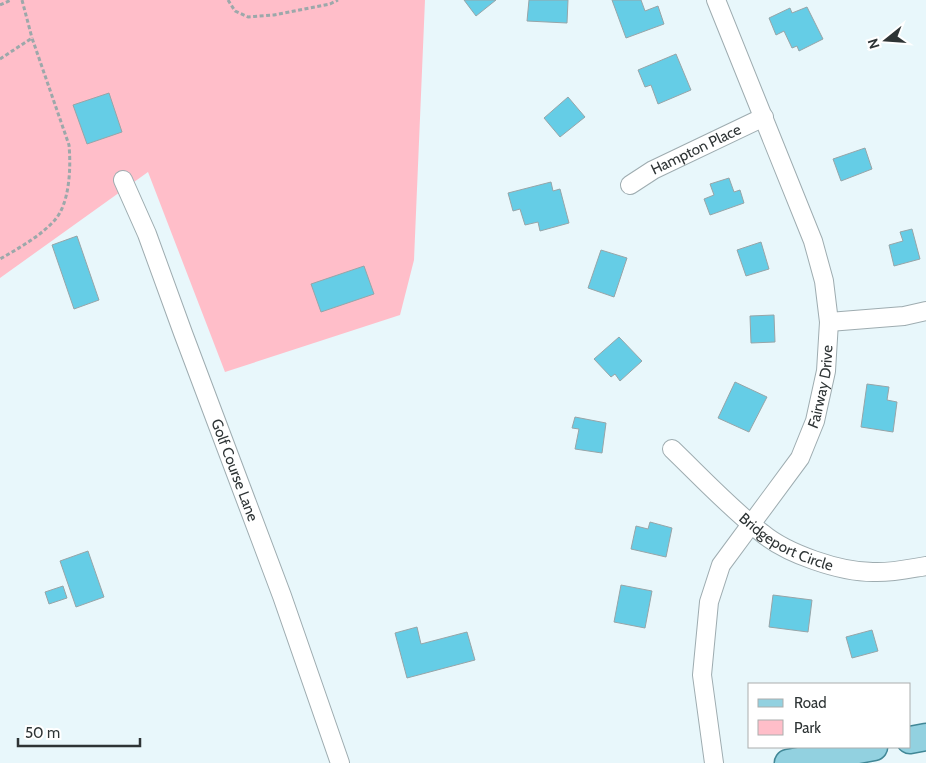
<svg xmlns="http://www.w3.org/2000/svg" width="926" height="763" font-family="Cabin,sans-serif">
	<style>
		.green { fill: #ffbec9 }
		.building { fill: #65cde6; stroke: #97a5a8 }
		.lines { fill: none; stroke-linecap: round; stroke-linejoin: round }
		.minor-casing { stroke: #9eacb0; stroke-width: 20 }
		.primary-casing { stroke: #408796; stroke-width: 29 }
		.path { stroke: #9ca8aa; stroke-width: 3; stroke-dasharray: 4 2.5; stroke-linecap: butt }
		.minor { stroke: #fff; stroke-width: 18 }
		.primary { stroke: #92d1e0; stroke-width: 26 }
		.labels { text-anchor: middle; dominant-baseline: central; stroke-width: 4; stroke-linejoin: round; paint-order: stroke }
		.street-label { font-size: 15px; fill: #2e3435; stroke: #fff }
	</style>
	<rect width="100%" height="100%" fill="#e8f7fb"/>
	<path class="green" d="M0,0H425L414,260L400,315L225,372L148,172L0,278Z"/>
	<path class="building" d="M464,0H496L476,16Z
		M529,0H568L567,23L527,21Z
		M612,0H641L645,11L658,6L664,24L626,38Z
		M807,7L823,39L799,51L797,46L792,48L784,31L776,35L769,18L790,8L792,13Z
		M676,54L691,90L658,104L651,85L645,87L638,70Z
		M109,93L122,132L87,144L73,105Z
		M568,97L585,117L560,137L544,118Z
		M865,148L872,169L841,181L833,159Z
		M729,178L734,192L740,190L744,203L710,215L704,199L714,195L710,184Z
		M551,182L553,191L560,189L569,223L540,231L538,222L525,225L520,209L513,211L508,193Z
		M912,229L920,259L894,266L889,245L903,241L900,232Z
		M77,236L99,300L74,309L52,245Z
		M761,242L769,269L746,276L737,250Z
		M601,250L627,258L614,297L588,288Z
		M364,266L374,294L321,312L311,284Z
		M774,315L775,342L751,343L750,316Z
		M619,337L642,361L620,381L615,374L611,377L594,359Z
		M735,382L767,397L749,432L718,418Z
		M867,384L889,387L887,400L897,402L893,432L861,427Z
		M575,417L606,423L602,453L575,449L579,429L572,428Z
		M650,522L672,528L666,557L631,549L636,526L648,529Z
		M88,551L104,597L76,607L60,561Z
		M621,585L652,591L645,628L614,622Z
		M63,586L67,598L49,604L45,592Z
		M773,595L812,600L808,632L769,627Z
		M417,627L421,644L467,632L475,660L407,678L395,633Z
		M872,630L878,651L852,658L846,637Z"/>
	<g class="lines">
		<defs>
			<g id="minor">
				<path id="s1" d="M123,180L147,234L183,333L282,596L340,763"/>
				<path id="s2" d="M630,185L653,170L764,117"/>
				<path d="M829,322L904,316L926,311"/>
				<path id="s3" d="M672,449C701,477 731,509 762,533C787,554 840,572 873,572C891,573 908,569 926,566"/>
				<path id="s4" d="M714,763L702,675L709,602L721,565L800,458L815,421L826,371L829,322L824,281L813,241L716,0"/>
			</g>
			<path id="primary" d="M910,740L926,737
				M788,763L874,747"/>
		</defs>
		<use href="#minor" class="minor-casing"/>
		<use href="#primary" class="primary-casing"/>
		<path class="path" d="M22,0L32,38
			M228,0L235,11L248,17L274,15L330,4L338,0
			M0,5L11,0
			M0,59L32,38L69,145C71,167 70,204 54,221C39,237 19,248 0,259"/>
		<use href="#minor" class="minor"/>
		<use href="#primary" class="primary"/>
	</g>
	<g class="labels">
		<g class="street-label">
			<text stroke="none"><textPath href="#s2" startOffset="75">Hampton Place</textPath></text>
			<text stroke="none"><textPath href="#s4" startOffset="409">Fairway Drive</textPath></text>
			<text stroke="none"><textPath href="#s1" startOffset="311">Golf Course Lane</textPath></text>
			<text stroke="none"><textPath href="#s3" startOffset="149">Bridgeport Circle</textPath></text>
		</g>
	</g>
	<rect x="748" y="683" width="162" height="65" fill="#ffffff" stroke="#abaeae"/>
	<rect x="758" y="699" width="25" height="8" fill="#92d1e0" stroke="#abaeae"/>
	<text x="794" y="708" font-size="15" fill="#2e3435">Road</text>
	<rect x="758" y="720" width="25" height="15" fill="#ffbec9" stroke="#abaeae"/>
	<text x="794" y="733" font-size="15" fill="#2e3435">Park</text>
	<g transform="translate(886 40) rotate(253)" stroke="#ffffff" stroke-width="4" paint-order="stroke">
	<path d="M0-4L9 19L0 12L-9 19Z" fill="#2e3435"/>
	<text y="-8" font-size="14" font-weight="bold" text-anchor="middle" fill="#2e3435">N</text>
	</g>
	<path d="M18 738v8h122v-8" fill="none" stroke="#2e3435" stroke-width="2.5"/>
	<text x="25" y="738" font-size="15" fill="#2e3435" stroke="#ffffff" stroke-width="4" paint-order="stroke">50 m</text>
</svg>
